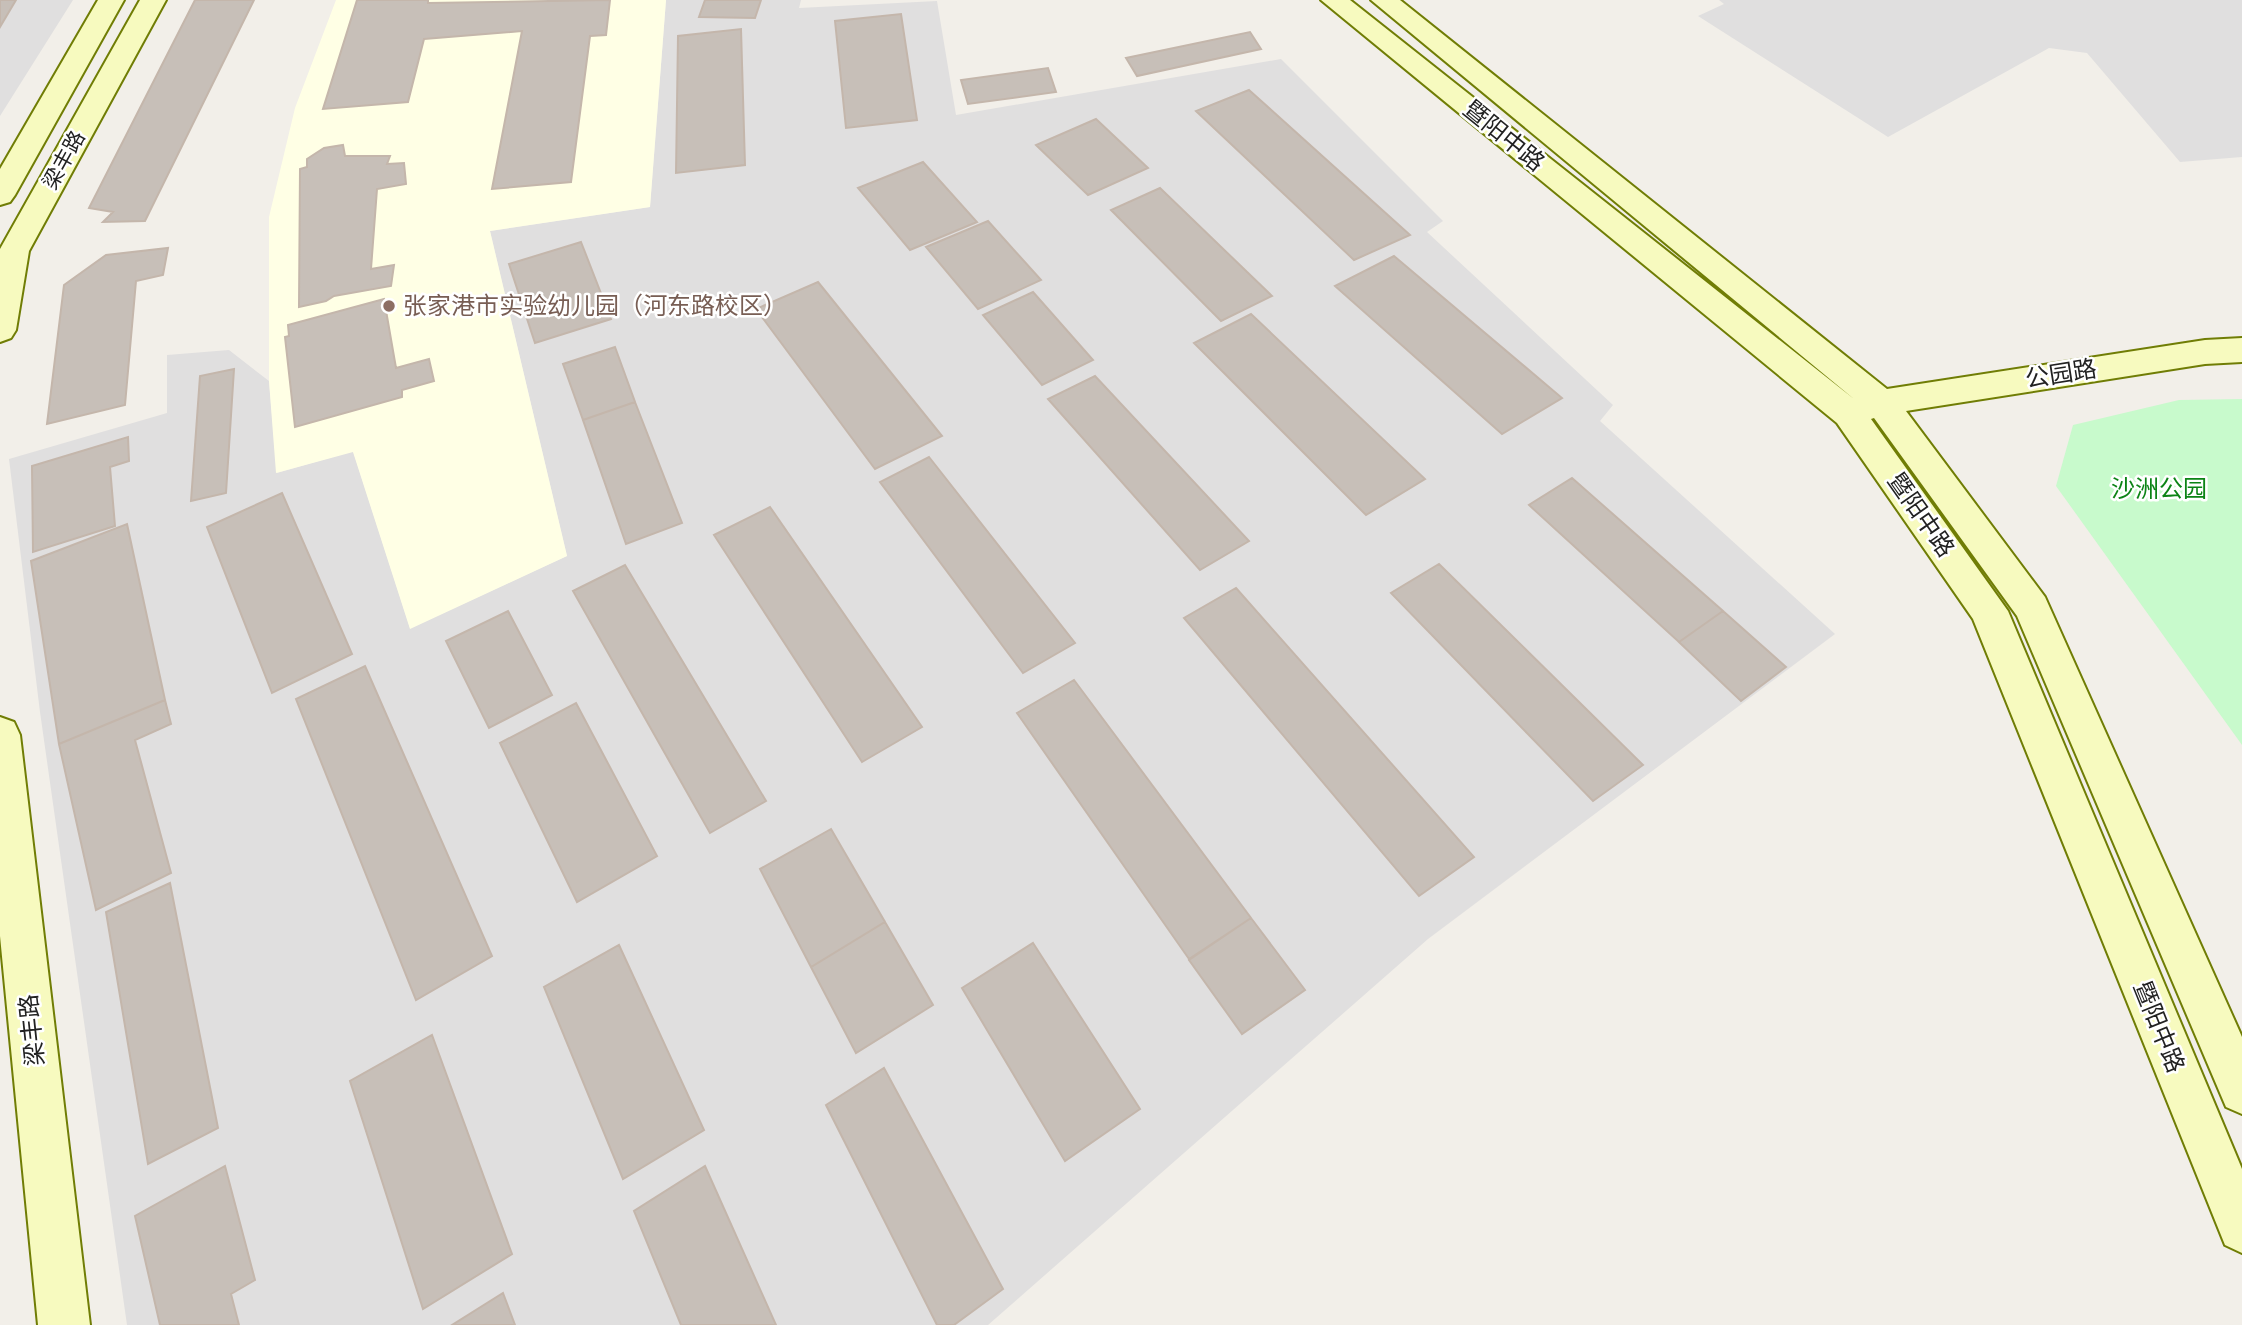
<svg xmlns="http://www.w3.org/2000/svg" width="2242" height="1325" font-family="'Fira Sans','Noto Sans SC',sans-serif">
	<style>
		.residential { fill: #e0dfdf }
		.education { fill: #ffffe5 }
		.park { fill: #c8facc }
		.building { fill: #c7bfb8; stroke: #c4b6ab; stroke-width: 2 }
		.lines { fill: none; stroke-linecap: round; stroke-linejoin: round }
		.secondary-casing { stroke: #707d05; stroke-width: 4 }
		.secondary { fill: #f7fabf; fill-rule: evenodd }
		.education-dot { fill: #8d6e63; stroke: #fff; stroke-width: 2.5 }
		.labels { text-anchor: middle; dominant-baseline: central; stroke-width: 5; stroke-linejoin: round; paint-order: stroke }
		.far-street-label { font-size: 21px; fill: #222; stroke: #fff }
		.street-label { font-size: 24px; fill: #222; stroke: #fff }
		.education-label { font-size: 24px; fill: #785e54; stroke: #fff; text-anchor: start }
		.park-label { font-size: 24px; fill: #0c8416; stroke: #fff }
	</style>
	<rect width="100%" height="100%" fill="#f2efe9"/>
	<path class="residential" d="M0,0H73L0,116Z
		M666,0H801L799,8L937,1L956,115L1281,59L1443,221L1427,232L1613,405L1600,421L1835,634L1428,939L988,1325H127L40,712L9,459L167,413V355L229,350L269,381L277,473L353,451L410,628L567,556L490,231L650,207Z
		M1719,0H2242V157L2180,162L2087,53L2049,48L1888,137L1698,16L1724,4Z"/>
	<path class="education" d="M336,0H666L650,207L490,231L567,556L410,629L353,452L276,473L269,381V217L295,108Z"/>
	<path class="park" d="M2242,399V745L2056,486L2073,425L2179,400Z"/>
	<path class="building" d="M0,0H16L0,27Z
		M195,0H254L145,221L103,222L113,212L89,208Z
		M357,0H428V3L610,0L606,35L590,36L571,182L492,189L522,31L424,39L408,102L323,109Z
		M705,0H761L755,18L699,17Z
		M901,14L917,120L846,128L835,21Z
		M741,29L745,165L676,173L678,36Z
		M1250,32L1261,49L1137,76L1126,58Z
		M1048,68L1056,92L968,104L961,80Z
		M1249,90L1410,235L1354,260L1196,111Z
		M1096,119L1148,168L1088,195L1036,145Z
		M343,145L345,156H390L387,164L404,163L406,184L377,189L371,269L394,265L391,286L334,296L326,301L299,307L300,169L307,167V159L324,148Z
		M923,162L977,222L910,250L858,188Z
		M1160,188L1272,296L1221,321L1111,210Z
		M988,221L1041,280L978,309L926,247Z
		M581,242L611,319L535,343L509,264Z
		M168,248L163,275L136,281L125,405L47,424L64,285L106,255Z
		M1394,256L1562,398L1502,434L1335,286Z
		M818,282L942,436L875,469L756,309Z
		M1033,292L1093,360L1042,385L983,315Z
		M384,299L396,368L429,359L434,381L402,390V397L295,427L285,337L289,336L288,325Z
		M1251,314L1425,479L1366,515L1194,343Z
		M615,347L635,402L583,420L563,364Z
		M234,369L226,493L191,501L200,376Z
		M1095,376L1249,541L1200,570L1048,399Z
		M635,402L682,523L626,544L583,420Z
		M128,437L129,461L110,467L115,526L33,552L32,466Z
		M929,457L1075,643L1023,673L880,482Z
		M1572,478L1723,611L1679,642L1529,505Z
		M282,493L352,654L272,693L207,527Z
		M770,507L922,727L862,762L714,535Z
		M127,524L165,700L59,744L31,561Z
		M1439,564L1643,765L1593,801L1391,593Z
		M625,565L766,801L710,833L573,591Z
		M1236,588L1474,857L1419,896L1184,618Z
		M508,611L552,695L489,728L446,641Z
		M1723,611L1786,667L1741,701L1679,642Z
		M365,666L492,956L416,1000L296,699Z
		M1074,680L1251,918L1189,959L1017,713Z
		M165,700L171,724L135,740L171,873L96,910L59,744Z
		M576,703L657,856L577,902L500,743Z
		M831,829L885,922L811,967L760,869Z
		M170,883L218,1128L148,1164L106,912Z
		M1251,918L1305,990L1242,1034L1189,960Z
		M885,922L933,1005L856,1053L811,967Z
		M1033,943L1140,1109L1065,1161L962,988Z
		M619,945L704,1130L623,1179L544,987Z
		M432,1035L512,1254L423,1309L350,1081Z
		M884,1068L1003,1289L954,1325H937L826,1105Z
		M225,1166L255,1280L231,1294L239,1325H160L135,1216Z
		M705,1166L776,1325H681L634,1211Z
		M503,1293L515,1325H452Z"/>
	<g class="lines">
		<defs>
			<path id="secondary" d="M98,0H124L15,195L10,202L0,205V169Z
				M140,0H166L29,251L16,330L11,338L0,342V249Z
				M1321,0H1350L1854,399L1371,0H1400L1887,389L2205,340L2242,338V362L2205,364L1906,411L2045,597L2242,1037V1114L2226,1107L2017,616L1874,418L1871,419L2008,611L2242,1169V1253L2225,1245L1973,619L1837,423Z
				M0,717L14,722L20,735L90,1325H38L0,936Z"/>
		</defs>
		<use href="#secondary" class="secondary-casing"/>
		<use href="#secondary" class="secondary"/>
	</g>
	<circle class="education-dot" cx="389" cy="306" r="7"/>
	<g class="labels">
		<g class="far-street-label">
			<text transform="translate(64 160) rotate(-61)">梁丰路</text>
		</g>
		<g class="street-label">
			<text transform="translate(1504 136) rotate(39)">暨阳中路</text>
			<text transform="translate(2061 374) rotate(-9)">公园路</text>
			<text transform="translate(1921 515) rotate(55)">暨阳中路</text>
			<text transform="translate(2159 1027) rotate(68)">暨阳中路</text>
			<text transform="translate(32 1030) rotate(-96)">梁丰路</text>
		</g>
		<g class="education-label">
			<text x="403" y="306">张家港市实验幼儿园（河东路校区）</text>
		</g>
		<g class="park-label">
			<text x="2159" y="489">沙洲公园</text>
		</g>
	</g>
</svg>
